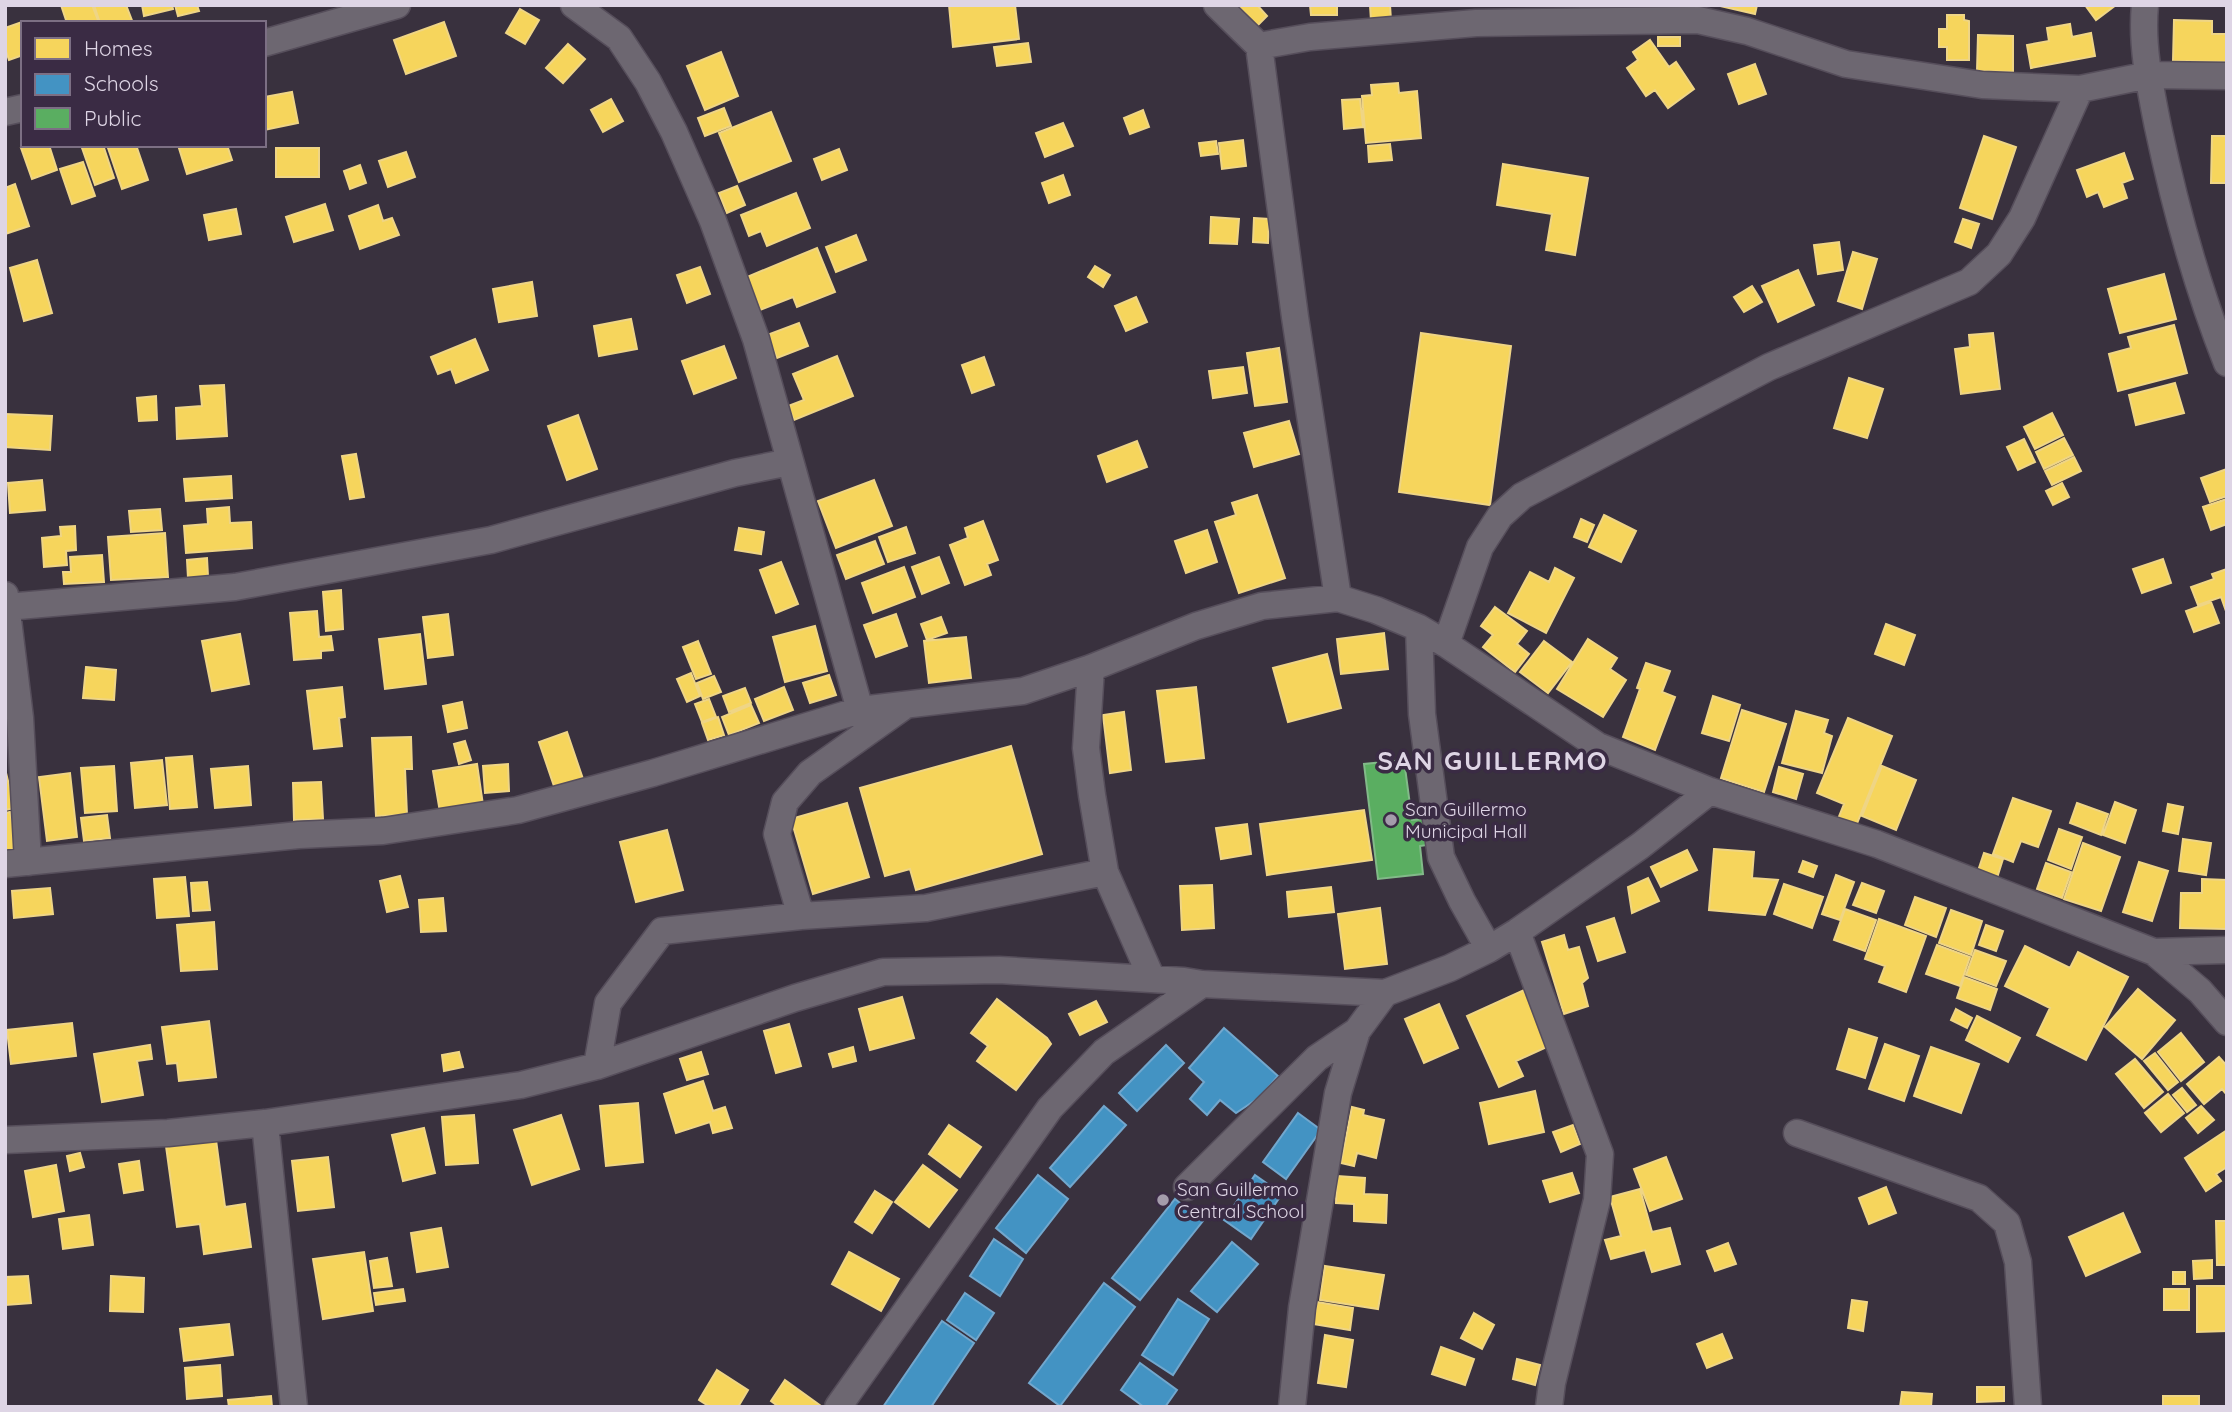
<svg xmlns="http://www.w3.org/2000/svg" width="2232" height="1412" font-family="Quicksand,sans-serif">
	<style>
		.homes { fill: #f6d55c; stroke: #efd585; stroke-width: 2 }
		.schools { fill: #4393c3; stroke: #72a7cd; stroke-width: 2 }
		.public { fill: #5aae61; stroke: #82ba89; stroke-width: 2 }
		.lines { fill: none; stroke-linecap: round; stroke-linejoin: round }
		.minor-casing { stroke: #564e5b; stroke-width: 29 }
		.minor { stroke: #6d6771; stroke-width: 26 }
		.poi-dot { fill: #a49cab; stroke: #3a2b44; stroke-width: 2.5 }
		.labels { text-anchor: middle; dominant-baseline: central; stroke-width: 7; stroke-linejoin: round; paint-order: stroke }
		.poi-label { font-size: 19px; fill: #ded5e5; stroke: #3a2b44; text-anchor: start }
		.district-label { font-size: 26px; font-weight: bold; letter-spacing: 2px; fill: #ded5e5; stroke: #3a2b44 }
	</style>
	<rect width="100%" height="100%" fill="#39313e"/>
	<path class="homes" d="M61,5H92L99,23H67Z
		M94,5H126L133,23H100Z
		M142,5H172L173,9L144,16Z
		M175,5H197L199,11L178,16Z
		M949,5H1015L1019,39L953,47Z
		M1257,5L1267,16L1257,26L1238,6Z
		M1310,5H1337V15H1311Z
		M1370,5H1390L1391,20L1371,21Z
		M1716,5H1757L1755,14Z
		M2085,5H2116L2096,20Z
		M520,9L539,20L525,44L506,33Z
		M1947,15H1964V20L1969,21V60H1947V47H1939V29H1947Z
		M2174,20L2212,21V34H2227V62L2173,61Z
		M25,21L23,23V55L9,60L5,48V28Z
		M444,22L456,56L406,74L394,40Z
		M2070,24L2072,37L2091,33L2095,56L2031,68L2027,45L2049,41L2047,28Z
		M1978,35L2013,36V72L1977,71Z
		M1658,37H1680V46H1658Z
		M1650,40L1669,67L1676,62L1694,89L1668,108L1655,90L1646,96L1627,68L1638,60L1633,52Z
		M1028,43L1031,62L997,66L994,47Z
		M568,44L585,59L563,83L546,68Z
		M721,52L738,96L705,110L687,66Z
		M1755,64L1766,94L1739,104L1728,74Z
		M1398,83L1399,93L1417,91L1421,138L1366,143L1362,96L1372,95L1371,85Z
		M292,92L298,123L264,130V97Z
		M611,99L623,121L603,132L591,110Z
		M1360,99L1363,127L1344,129L1342,100Z
		M724,108L731,126L705,136L698,118Z
		M1143,110L1149,127L1130,134L1124,118Z
		M771,112L791,161L739,182L719,133Z
		M1063,123L1073,146L1045,157L1036,133Z
		M1984,136L2016,147L1992,219L1960,208Z
		M2212,136H2227V183H2211Z
		M1243,140L1246,166L1222,169L1219,143Z
		M1216,141L1218,154L1201,156L1199,143Z
		M1390,144L1392,160L1369,162L1368,146Z
		M30,145H49L57,170L32,179L21,148Z
		M81,145H103L114,178L95,185Z
		M107,145H136L148,180L122,189Z
		M178,145H227L232,160L187,174Z
		M276,148H319V177H276Z
		M839,149L847,170L822,180L814,159Z
		M406,152L415,177L388,187L379,161Z
		M2124,153L2133,179L2122,183L2127,198L2104,207L2098,192L2087,197L2077,170Z
		M83,162L95,196L72,204L60,169Z
		M1503,164L1588,178L1575,255L1546,250L1552,214L1497,205Z
		M360,165L366,183L350,189L344,171Z
		M1063,175L1070,195L1049,203L1042,183Z
		M15,184L29,226L5,234V188Z
		M737,186L745,205L727,213L719,193Z
		M796,193L810,228L767,246L761,231L749,236L741,215Z
		M325,204L333,230L294,242L286,217Z
		M378,205L383,221L392,218L399,235L360,249L349,216Z
		M236,209L241,234L209,240L204,215Z
		M1211,217L1239,219L1237,244L1210,243Z
		M1254,218L1269,219L1268,243L1253,242Z
		M1963,219L1979,224L1971,248L1955,242Z
		M856,235L866,260L836,272L826,247Z
		M1839,242L1843,270L1818,274L1814,245Z
		M817,248L835,292L797,307L793,297L760,310L747,277Z
		M1853,252L1877,259L1862,309L1838,301Z
		M37,260L52,313L24,321L10,268Z
		M1095,266L1110,275L1103,287L1088,277Z
		M700,267L710,294L687,303L677,275Z
		M1798,270L1814,305L1778,322L1762,286Z
		M2164,274L2176,319L2120,333L2108,289Z
		M532,282L537,316L499,322L493,289Z
		M1752,286L1762,302L1744,312L1734,297Z
		M1136,297L1147,322L1126,331L1115,306Z
		M631,319L637,349L599,356L594,326Z
		M799,323L808,346L777,358L767,335Z
		M2174,325L2187,373L2118,391L2109,354L2131,348L2128,337Z
		M1421,333L1511,346L1490,505L1399,492Z
		M1993,333L2000,389L1961,394L1955,349L1970,347L1969,335Z
		M475,339L488,370L456,383L451,369L438,374L431,357Z
		M724,346L736,378L694,394L682,361Z
		M1279,348L1287,402L1255,406L1247,353Z
		M837,356L853,396L794,420L788,406L804,400L793,374Z
		M984,357L994,385L972,393L962,365Z
		M1243,367L1247,393L1213,398L1209,371Z
		M1849,378L1883,389L1867,438L1834,428Z
		M2175,383L2184,413L2136,425L2129,395Z
		M224,385L227,436L177,439L176,408L202,406L200,386Z
		M156,396L157,420L139,421L137,398Z
		M2052,413L2063,435L2035,449L2024,427Z
		M5,414L52,416L50,450L5,447Z
		M578,415L597,469L567,480L548,426Z
		M1289,421L1299,454L1254,467L1244,433Z
		M2064,438L2073,455L2044,469L2036,452Z
		M2024,439L2035,462L2018,470L2007,447Z
		M1137,441L1147,467L1107,482L1098,456Z
		M356,454L364,497L350,499L342,456Z
		M2074,457L2081,471L2052,485L2045,471Z
		M2227,469V496L2210,502L2201,478Z
		M231,476L232,498L186,501L184,479Z
		M42,480L45,510L10,513L8,483Z
		M874,480L892,526L836,548L818,501Z
		M2062,483L2069,497L2053,505L2046,491Z
		M1257,495L1285,578L1239,593L1215,522L1236,515L1232,503Z
		M2227,499V524L2211,530L2203,507Z
		M229,507L230,523L251,522L252,548L186,553L184,526L208,524L207,509Z
		M160,509L162,530L131,532L129,511Z
		M1604,515L1636,531L1621,562L1589,547Z
		M1581,519L1594,525L1587,542L1574,537Z
		M983,521L998,560L987,564L991,575L965,585L950,545L968,538L965,528Z
		M75,526L76,550L66,551L67,565L44,567L42,538L61,536L60,527Z
		M906,527L915,553L888,562L879,537Z
		M739,528L764,532L761,554L735,550Z
		M1207,530L1217,562L1186,573L1175,541Z
		M165,533L168,577L111,580L108,537Z
		M875,541L884,564L846,579L837,555Z
		M102,555L104,582L64,584L63,572H71L70,557Z
		M939,557L949,583L922,594L912,567Z
		M207,558L208,576L188,578L187,560Z
		M2163,559L2171,583L2142,593L2133,569Z
		M781,562L798,604L776,613L760,570Z
		M904,567L915,597L873,613L862,583Z
		M1555,568L1574,578L1546,633L1508,613L1530,572L1549,582Z
		M2227,569V614L2221,597L2198,605L2191,587L2214,579L2212,574Z
		M341,590L343,629L326,631L323,592Z
		M2211,602L2219,623L2194,632L2186,611Z
		M1495,607L1527,631L1517,644L1529,654L1515,672L1483,647L1493,635L1481,626Z
		M317,611L319,637L331,636L333,650L321,651V658L294,660L290,613Z
		M448,614L453,655L428,658L423,617Z
		M896,614L907,646L876,657L864,625Z
		M941,617L947,633L927,640L921,624Z
		M1886,624L1915,635L1904,665L1875,654Z
		M815,626L827,671L785,682L773,637Z
		M1384,633L1388,669L1341,674L1337,639Z
		M240,634L249,684L212,691L202,641Z
		M420,634L426,684L385,689L379,639Z
		M966,637L971,678L929,683L924,641Z
		M1588,639L1617,658L1610,669L1626,680L1603,717L1557,689Z
		M698,641L711,674L696,679L683,647Z
		M1544,641L1572,662L1548,693L1520,672Z
		M1327,654L1341,708L1288,722L1273,668Z
		M1646,663L1670,671L1662,692L1675,697L1655,750L1623,737L1640,689L1637,688Z
		M86,667L116,670L114,700L83,698Z
		M691,673L700,696L687,702L677,679Z
		M829,675L836,695L810,703L803,683Z
		M714,676L721,692L703,699L697,683Z
		M342,687L345,717L339,718L342,746L314,749L307,691Z
		M784,687L793,710L764,721L755,699Z
		M1196,687L1204,758L1166,762L1157,691Z
		M745,688L751,703L729,712L723,696Z
		M1713,696L1740,705L1729,741L1702,733Z
		M709,699L716,717L702,722L695,704Z
		M462,702L467,728L448,732L443,706Z
		M751,705L759,723L729,735L722,717Z
		M1742,710L1786,724L1764,792L1721,778Z
		M1796,711L1828,720L1824,733L1832,736L1822,773L1782,763Z
		M1124,712L1131,770L1110,773L1103,715Z
		M718,717L724,735L708,740L702,723Z
		M1848,718L1892,736L1856,826L1838,819L1844,804L1817,793Z
		M567,732L584,782L556,792L539,742Z
		M411,737L412,769H405L407,815L376,816L372,738Z
		M465,741L471,760L459,764L454,744Z
		M1011,746L1042,854L916,890L910,869L885,876L860,788Z
		M192,756L197,807L170,809L166,758Z
		M162,760L167,805L135,808L131,763Z
		M477,764L483,805L440,812L433,771Z
		M508,764L509,791L485,793L483,766Z
		M114,766L117,811L85,813L81,768Z
		M248,766L251,805L215,808L211,769Z
		M1882,766L1916,780L1896,830L1862,816Z
		M1779,767L1803,774L1796,799L1773,792Z
		M5,769L15,808L5,810Z
		M70,773L77,837L47,841L39,777Z
		M321,782L323,819L294,820L293,783Z
		M2013,798L2051,811L2038,847L2021,841L2013,862L1993,854Z
		M2115,802L2136,810L2125,843L2103,835Z
		M847,803L869,877L813,894L791,819Z
		M2077,803L2108,814L2101,835L2070,823Z
		M2168,804L2183,807L2178,834L2163,831Z
		M1364,810L1372,860L1267,875L1260,824Z
		M10,812L19,848L5,851V813Z
		M107,815L110,838L84,841L81,818Z
		M1247,824L1251,854L1221,859L1216,828Z
		M2059,829L2082,837L2071,869L2048,860Z
		M667,830L683,890L636,902L620,842Z
		M2183,839L2211,843L2206,875L2179,871Z
		M2083,843L2120,857L2101,911L2064,899Z
		M1714,849L1754,852L1752,878L1778,880L1765,915L1709,910Z
		M1687,850L1697,870L1661,887L1651,867Z
		M1984,853L2003,859L1997,878L1978,871Z
		M1803,861L1817,866L1813,877L1799,872Z
		M2139,862L2168,871L2152,921L2123,912Z
		M2046,863L2071,872L2062,898L2037,889Z
		M1836,875L1854,882L1840,920L1822,914Z
		M400,876L408,907L387,912L380,881Z
		M185,877L189,916L157,918L154,879Z
		M1648,878L1659,901L1632,913L1628,887Z
		M2202,879L2227,880V929L2180,928L2181,893H2202Z
		M207,882L210,910L193,911L191,883Z
		M1862,883L1884,891L1876,913L1853,905Z
		M1784,884L1823,897L1812,928L1774,914Z
		M1212,885L1214,928L1182,930L1180,886Z
		M1331,887L1334,912L1289,917L1287,892Z
		M50,888L53,914L14,918L12,891Z
		M1915,897L1946,908L1936,937L1905,925Z
		M443,898L446,931L421,932L419,900Z
		M1380,908L1387,964L1345,969L1338,914Z
		M1845,909L1876,920L1865,951L1834,940Z
		M1951,910L1982,921L1971,955L1939,943Z
		M1614,918L1625,952L1598,961L1587,927Z
		M1879,919L1926,936L1906,992L1879,982L1885,966L1865,959Z
		M214,922L217,969L181,971L177,925Z
		M1986,925L2003,931L1996,951L1979,945Z
		M1564,935L1568,950L1579,947L1588,978L1582,983L1588,1006L1564,1014L1542,942Z
		M1937,945L1970,957L1960,986L1926,974Z
		M2025,946L2070,968L2078,952L2128,977L2086,1060L2037,1035L2050,1008L2005,986Z
		M1975,950L2006,961L1996,986L1966,975Z
		M1964,977L1997,989L1990,1010L1957,998Z
		M2138,989L2175,1020L2142,1059L2105,1027Z
		M1524,990L1549,1046L1516,1061L1523,1076L1499,1087L1467,1016Z
		M902,997L914,1038L870,1050L859,1009Z
		M997,999L1047,1038L1051,1044L1016,1090L977,1061L988,1046L971,1033Z
		M1096,1001L1107,1022L1080,1035L1069,1014Z
		M1439,1004L1458,1048L1424,1063L1405,1019Z
		M1956,1009L1972,1018L1967,1028L1951,1020Z
		M1977,1016L2020,1038L2008,1062L1966,1040Z
		M209,1021L216,1077L179,1081L177,1063L167,1064L162,1027Z
		M72,1023L76,1056L11,1064L7,1030Z
		M789,1024L801,1066L776,1073L764,1031Z
		M1849,1029L1877,1038L1865,1078L1837,1069Z
		M2181,1033L2204,1062L2181,1081L2158,1052Z
		M1885,1044L1919,1056L1904,1101L1869,1089Z
		M150,1045L152,1059L137,1061L143,1095L102,1102L94,1054Z
		M853,1047L856,1061L833,1067L829,1054Z
		M1931,1047L1979,1064L1961,1113L1914,1096Z
		M459,1052L463,1067L444,1071L442,1055Z
		M701,1052L708,1074L687,1080L680,1059Z
		M2155,1053L2178,1082L2168,1090L2144,1061Z
		M2219,1057L2227,1066V1095L2222,1089L2204,1104L2187,1084Z
		M2135,1059L2163,1092L2144,1108L2116,1074Z
		M703,1081L713,1111L725,1107L732,1128L713,1133L710,1122L676,1133L664,1094Z
		M2182,1088L2196,1105L2187,1112L2173,1095Z
		M1535,1091L1544,1132L1489,1144L1480,1103Z
		M2168,1094L2184,1113L2161,1132L2145,1113Z
		M638,1103L643,1162L606,1166L600,1106Z
		M2201,1106L2214,1120L2198,1133L2186,1118Z
		M1352,1107L1364,1110L1363,1115L1384,1120L1376,1158L1357,1153L1354,1166L1341,1163Z
		M474,1115L478,1163L446,1165L442,1117Z
		M561,1115L579,1169L532,1185L514,1130Z
		M949,1125L981,1147L960,1177L929,1154Z
		M1573,1125L1580,1144L1561,1152L1553,1132Z
		M424,1128L435,1173L403,1181L392,1135Z
		M2227,1130V1167L2216,1174L2221,1181L2206,1191L2185,1158Z
		M216,1140L225,1207L245,1204L251,1247L204,1254L200,1224L177,1227L166,1146Z
		M80,1153L84,1167L70,1171L67,1156Z
		M328,1157L334,1207L298,1211L292,1161Z
		M1666,1157L1682,1199L1650,1211L1634,1169Z
		M139,1161L143,1190L124,1193L119,1164Z
		M56,1165L64,1211L33,1217L25,1171Z
		M923,1165L957,1190L929,1227L895,1202Z
		M1572,1173L1579,1193L1550,1202L1543,1181Z
		M1337,1176L1365,1178L1364,1194L1387,1195L1386,1223L1354,1221V1204L1336,1203Z
		M1886,1187L1896,1213L1869,1224L1859,1198Z
		M1640,1189L1652,1232L1670,1228L1680,1264L1652,1272L1645,1250L1611,1259L1605,1240L1621,1236L1610,1197Z
		M875,1191L892,1202L872,1233L855,1222Z
		M2123,1213L2140,1252L2086,1276L2069,1237Z
		M89,1215L93,1245L63,1249L59,1219Z
		M2216,1221H2227V1265H2217Z
		M441,1228L448,1267L417,1272L411,1233Z
		M1728,1243L1736,1264L1715,1271L1707,1251Z
		M364,1252L373,1311L323,1319L313,1259Z
		M849,1252L899,1279L881,1311L832,1284Z
		M387,1258L392,1286L374,1288L370,1261Z
		M2212,1260V1278L2194,1279L2193,1261Z
		M1325,1266L1384,1275L1378,1309L1320,1300Z
		M2173,1272H2185V1284H2173Z
		M28,1276L31,1303L6,1305L5,1277Z
		M111,1276L144,1278L143,1312L110,1311Z
		M2197,1286H2227V1331L2197,1332Z
		M403,1289L405,1301L376,1305L374,1293Z
		M2164,1289H2189V1310H2164Z
		M1852,1300L1867,1302L1863,1331L1848,1328Z
		M1317,1302L1353,1308L1350,1330L1313,1324Z
		M1474,1313L1494,1325L1482,1349L1461,1338Z
		M229,1324L233,1355L184,1361L180,1329Z
		M1722,1334L1732,1358L1707,1368L1697,1344Z
		M1325,1335L1353,1340L1346,1387L1318,1383Z
		M1441,1347L1474,1359L1465,1385L1432,1374Z
		M1517,1359L1540,1365L1535,1385L1513,1379Z
		M220,1365L222,1396L187,1399L185,1368Z
		M717,1370L748,1390L738,1407H710L699,1400Z
		M785,1380L821,1406V1407H779L771,1401Z
		M1977,1387H2004V1401L1977,1402Z
		M1902,1392L1932,1394L1931,1407H1900Z
		M271,1396L272,1407H229L228,1400Z
		M2163,1396H2199V1407H2163Z"/>
	<path class="schools" d="M1224,1028L1278,1076L1260,1097L1236,1113L1220,1100L1207,1115L1190,1099L1204,1082L1189,1068Z
		M1166,1045L1184,1063L1137,1111L1119,1093Z
		M1104,1106L1126,1125L1070,1187L1050,1168Z
		M1298,1113L1321,1130L1286,1179L1263,1162Z
		M1038,1175L1068,1199L1026,1253L996,1228Z
		M1255,1175L1282,1194L1251,1239L1224,1220Z
		M1175,1199L1203,1221L1140,1300L1112,1278Z
		M994,1239L1023,1259L1000,1296L970,1276Z
		M1232,1242L1258,1264L1217,1312L1191,1291Z
		M1104,1283L1135,1307L1060,1406L1029,1383Z
		M965,1293L994,1313L976,1340L947,1320Z
		M1178,1299L1209,1319L1173,1375L1142,1355Z
		M942,1321L974,1343L931,1407H883Z
		M1140,1363L1177,1390L1165,1407H1144L1121,1390Z"/>
	<path class="public" d="M1404,760L1412,820L1424,819L1427,845L1420,846L1423,874L1378,879L1364,764Z"/>
	<g class="lines">
		<defs>
			<path id="minor" d="M574,5L619,38L648,82L674,132L713,221L756,339L860,710
				M1217,5L1259,46L1295,317L1338,598
				M2145,5C2141,45 2150,87 2158,127C2175,207 2197,287 2227,363
				M264,43L397,5
				M1259,46L1310,37L1476,23L1698,20L1747,31L1846,64L1982,85L2080,89
				M5,112L23,108
				M5,595L20,718L28,862
				M7,607L235,587L491,540L735,473L790,462
				M1419,628L1422,714L1441,857L1462,901L1489,949
				M1446,644L1480,547L1500,516L1522,496L1769,367L1969,282L1999,254L2022,218L2080,89L2149,75L2227,76
				M1091,668L1086,748L1092,795L1105,872L1152,979
				M5,864L299,835L383,831L518,810L653,773L860,710L1023,691L1091,668L1196,626L1262,606L1338,598L1376,610L1419,628L1446,644L1598,746L1710,791L1877,844L2154,952L2200,991L2227,1022
				M801,916L777,834L785,802L810,773L903,707
				M1517,932L1600,1154L1597,1200L1552,1383L1549,1407
				M2154,952L2227,950
				M597,1066L608,1003L662,931L801,916L926,908L1105,872
				M265,1123L294,1407
				M1797,1133L1979,1198L2007,1223L2018,1262L2028,1407
				M5,1140L168,1133L265,1123L521,1085L597,1066L795,998L883,972L999,970L1184,981L1202,984L1385,993L1450,968L1489,949L1517,932L1640,846L1710,791
				M1187,1187L1317,1058L1357,1031
				M838,1407L1050,1108L1104,1052L1202,984
				M1292,1407L1302,1308L1338,1093L1357,1031L1385,993"/>
		</defs>
		<use href="#minor" class="minor-casing"/>
		<use href="#minor" class="minor"/>
	</g>
	<g class="poi-dot">
		<circle cx="1391" cy="820" r="7"/>
		<circle cx="1163" cy="1200" r="7"/>
	</g>
	<g class="labels">
		<g class="poi-label">
			<text x="1405" y="809">San Guillermo<tspan x="1405" dy="22">Municipal Hall</tspan></text>
			<text x="1177" y="1189">San Guillermo<tspan x="1177" dy="22">Central School</tspan></text>
		</g>
		<g class="district-label">
			<text x="1493" y="760">SAN GUILLERMO</text>
		</g>
	</g>
	<rect width="2232" height="1412" fill="none" stroke="#ded5e5" stroke-width="14"/>
	<rect x="21" y="21" width="245" height="126" fill="#3a2b44" stroke="#7c6f84" stroke-width="2"/>
	<rect x="35" y="38" width="35" height="21" fill="#f6d55c" stroke="#7c6f84" stroke-width="2"/>
	<text x="84" y="56" font-size="21" fill="#ded5e5">Homes</text>
	<rect x="35" y="74" width="35" height="21" fill="#4393c3" stroke="#7c6f84" stroke-width="2"/>
	<text x="84" y="91" font-size="21" fill="#ded5e5">Schools</text>
	<rect x="35" y="108" width="35" height="21" fill="#5aae61" stroke="#7c6f84" stroke-width="2"/>
	<text x="84" y="126" font-size="21" fill="#ded5e5">Public</text>
</svg>
